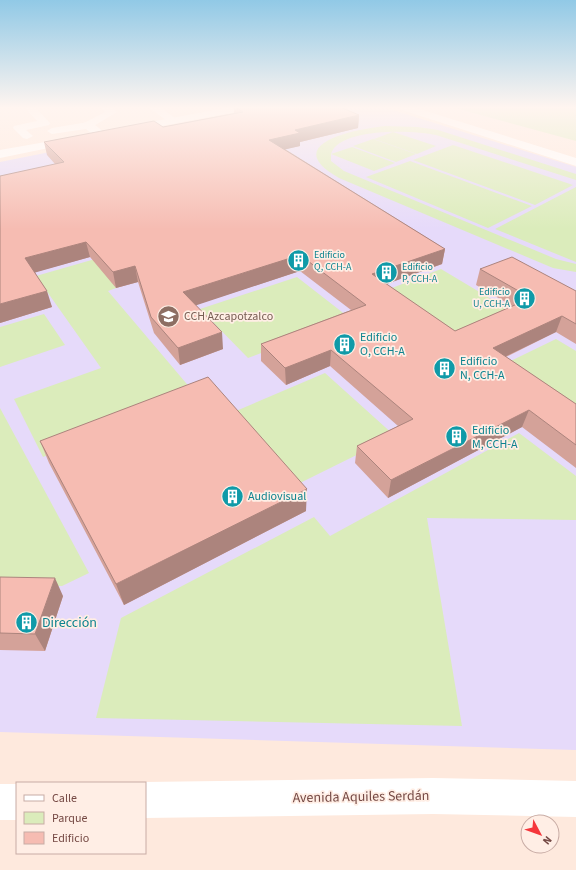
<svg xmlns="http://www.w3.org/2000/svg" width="576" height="870" font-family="'Source Sans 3',sans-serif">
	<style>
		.education { fill: #e6dafa }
		.green { fill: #dbecbb }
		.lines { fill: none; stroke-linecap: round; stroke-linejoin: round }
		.pedestrian { fill: #fff; fill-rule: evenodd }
		.minor { fill: #fff; fill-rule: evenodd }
		.tertiary { fill: #fff; fill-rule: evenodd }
		.wall { fill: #d4a299 }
		.shaded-wall { fill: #ac847d }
		.building { fill: #f6bcb2; stroke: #ac847d }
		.labels { text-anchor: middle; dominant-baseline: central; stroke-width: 3.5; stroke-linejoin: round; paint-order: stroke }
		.far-culture-label { font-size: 10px; fill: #0d838f; stroke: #ffeee5; text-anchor: start }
		.education-label { font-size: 12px; fill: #785e54; stroke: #ffeee5; text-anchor: start }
		.culture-label { font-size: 12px; fill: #0d838f; stroke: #ffeee5; text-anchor: start }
		.near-culture-label { font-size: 14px; fill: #0d838f; stroke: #ffeee5; text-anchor: start }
		.near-street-label { font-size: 14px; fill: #754944; stroke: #ffeee5 }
	</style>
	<rect width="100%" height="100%" fill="#fee9dd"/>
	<path class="education" d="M275,107H383L576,167V750L0,732V162Z"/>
	<path class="green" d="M451,107H576V141Z
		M385,126L418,127L438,130L576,174V180L436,135C414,130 339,127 331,154L352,147L395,163L374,171L331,154V161L344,171L556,259L576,264V272L553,268L339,178C278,144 356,129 385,126Z
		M393,132L436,146L417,154L374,139Z
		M373,139L416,154L396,162L353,146Z
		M453,145L573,185L535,205L413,160Z
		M410,161L532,206L488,228L366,177Z
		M576,187V233L571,231L576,233V262L495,229Z
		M102,257L127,284L108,291L197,396L43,457L14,399L101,368L36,276Z
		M441,269L513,312L448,341L379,293Z
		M297,277L351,319L248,358L200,309Z
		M44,314L65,345L0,367V327Z
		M556,339L576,351V417L500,366Z
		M325,373L395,436L300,483L236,411Z
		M0,408L89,573L62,586L0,584Z
		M519,433L576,476V520L427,518L462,726L96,718L121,618L314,517L330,536Z"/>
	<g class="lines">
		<path class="pedestrian" d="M24,107H35L50,123L49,125L26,130L33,136L27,139L23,138L13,128L14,126L37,121Z
			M101,107H112L117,112L92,127H84L83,125L84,123L105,112Z
			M148,107H160L179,121L174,124L170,123Z"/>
		<path class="minor" d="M230,107H251L246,110L129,132L124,129L129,126Z
			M88,122C94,123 102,130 106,135L104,137H96L86,129L52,134L47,131L52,128Z
			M74,137L80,140L78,142L0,158V150Z"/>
		<path class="tertiary" d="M398,107H413L576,158V166L399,109Z
			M433,778L576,781V817L433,814L145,818V783H143L145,782Z
			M0,784H17V820H0Z"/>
	</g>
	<path class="wall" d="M234,107L359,115L358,128L300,142V146L285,149L445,249L442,264L386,284L455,331L512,306L476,285L480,269L576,291V344L556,332L506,357L576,404V468L522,427L388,498L355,463L357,446L398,426L330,366L286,385L261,361V344L351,310L300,271L195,305L223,349L180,365L154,333L138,282L116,288L90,257L35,272L52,307L0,323L55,164L47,155L44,142L163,127L234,113Z
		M40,441L306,511L124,605L49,463Z
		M0,577L63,596L45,651L0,650Z"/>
	<path class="shaded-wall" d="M359,115L358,128L300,142V146L270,153L269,140L295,130Z
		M86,242L90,257L30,274L25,258Z
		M445,249L442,264L370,290L372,274Z
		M300,255V271L185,309L183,292Z
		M135,266L138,282L116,288L113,272Z
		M47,291L52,307L0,323V304Z
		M562,316L556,332L488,365L493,348Z
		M222,332L223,349L180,365L178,348Z
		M331,350L330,366L286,385L285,368Z
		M529,410L522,427L388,498L391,480Z
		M307,489L306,511L124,605L116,584Z
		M55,578L63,596L45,651L35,634Z"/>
	<path class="building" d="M235,107H340L359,115L295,130L300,133L269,140L445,249L372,274L455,331L531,298L480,269L512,257L576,291V324L562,316L493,348L576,404V445L529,410L391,480L357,446L413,419L331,350L285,368L261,344L366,305L300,255L183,292L222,332L178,348L151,317L135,266L113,272L86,242L25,258L47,291L0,304V176L64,162L44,142L154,121L163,127L243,112Z
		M208,377L307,489L116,584L40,441Z
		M0,577L55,578L35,634L0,633Z"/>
	<linearGradient id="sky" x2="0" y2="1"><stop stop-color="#91c9e6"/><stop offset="0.47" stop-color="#fff5f0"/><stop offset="1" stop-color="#fff5f0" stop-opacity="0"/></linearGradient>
	<rect width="576" height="229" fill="url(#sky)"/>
	<defs>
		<symbol id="building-disc" viewBox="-11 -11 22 22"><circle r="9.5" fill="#0f9aa8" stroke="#ffeee5"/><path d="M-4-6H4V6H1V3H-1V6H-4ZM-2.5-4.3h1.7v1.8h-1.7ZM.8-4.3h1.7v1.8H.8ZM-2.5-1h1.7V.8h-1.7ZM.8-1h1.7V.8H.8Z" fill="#fff"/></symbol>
		<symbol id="school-disc" viewBox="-11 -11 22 22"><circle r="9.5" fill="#8d6e63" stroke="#ffeee5"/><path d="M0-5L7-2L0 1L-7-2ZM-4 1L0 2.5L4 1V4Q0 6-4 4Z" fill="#fff"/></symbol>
	</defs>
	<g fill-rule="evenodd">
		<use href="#building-disc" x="286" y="248" width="25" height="25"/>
		<use href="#building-disc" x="374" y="260" width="25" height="25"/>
		<use href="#building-disc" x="512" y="286" width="25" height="25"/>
		<use href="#school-disc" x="156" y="304" width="25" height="25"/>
		<use href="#building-disc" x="332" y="332" width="25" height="25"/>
		<use href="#building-disc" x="432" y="356" width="25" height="25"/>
		<use href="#building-disc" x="444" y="424" width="25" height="25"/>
		<use href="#building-disc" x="220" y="484" width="25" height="25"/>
		<use href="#building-disc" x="14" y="610" width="25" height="25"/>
	</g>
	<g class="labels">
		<g class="far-culture-label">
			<text x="314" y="255">Edificio<tspan x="314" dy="12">Q, CCH-A</tspan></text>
			<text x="402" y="267">Edificio<tspan x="402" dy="12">P, CCH-A</tspan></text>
			<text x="510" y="292" text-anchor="end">Edificio<tspan x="510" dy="12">U, CCH-A</tspan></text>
		</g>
		<g class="education-label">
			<text x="184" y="316">CCH Azcapotzalco</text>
		</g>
		<g class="culture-label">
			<text x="360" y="337">Edificio<tspan x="360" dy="14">O, CCH-A</tspan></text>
			<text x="460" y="361">Edificio<tspan x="460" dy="14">N, CCH-A</tspan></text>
			<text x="472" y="430">Edificio<tspan x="472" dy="14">M, CCH-A</tspan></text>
			<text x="248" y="496">Audiovisual</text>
		</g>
		<g class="near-culture-label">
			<text x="42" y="623">Dirección</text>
		</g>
		<g class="near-street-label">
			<text transform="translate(361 797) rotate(-1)">Avenida Aquiles Serdán</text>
		</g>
	</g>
	<rect x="16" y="782" width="130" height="72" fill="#ffeee5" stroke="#c8aca5"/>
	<rect x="24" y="795" width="20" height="6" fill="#ffffff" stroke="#c8aca5"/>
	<text x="52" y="802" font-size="12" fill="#754944">Calle</text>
	<rect x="24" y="812" width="20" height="12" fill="#dbecbb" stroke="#c8aca5"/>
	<text x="52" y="822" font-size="12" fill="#754944">Parque</text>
	<rect x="24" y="832" width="20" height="12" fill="#f6bcb2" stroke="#c8aca5"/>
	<text x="52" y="842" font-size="12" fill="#754944">Edificio</text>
	<g transform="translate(540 834) rotate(131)"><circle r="19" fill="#ffeee5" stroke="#c8aca5"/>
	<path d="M0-3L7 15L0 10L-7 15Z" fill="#f5363b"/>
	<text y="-6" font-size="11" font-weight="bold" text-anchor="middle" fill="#754944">N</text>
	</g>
</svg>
